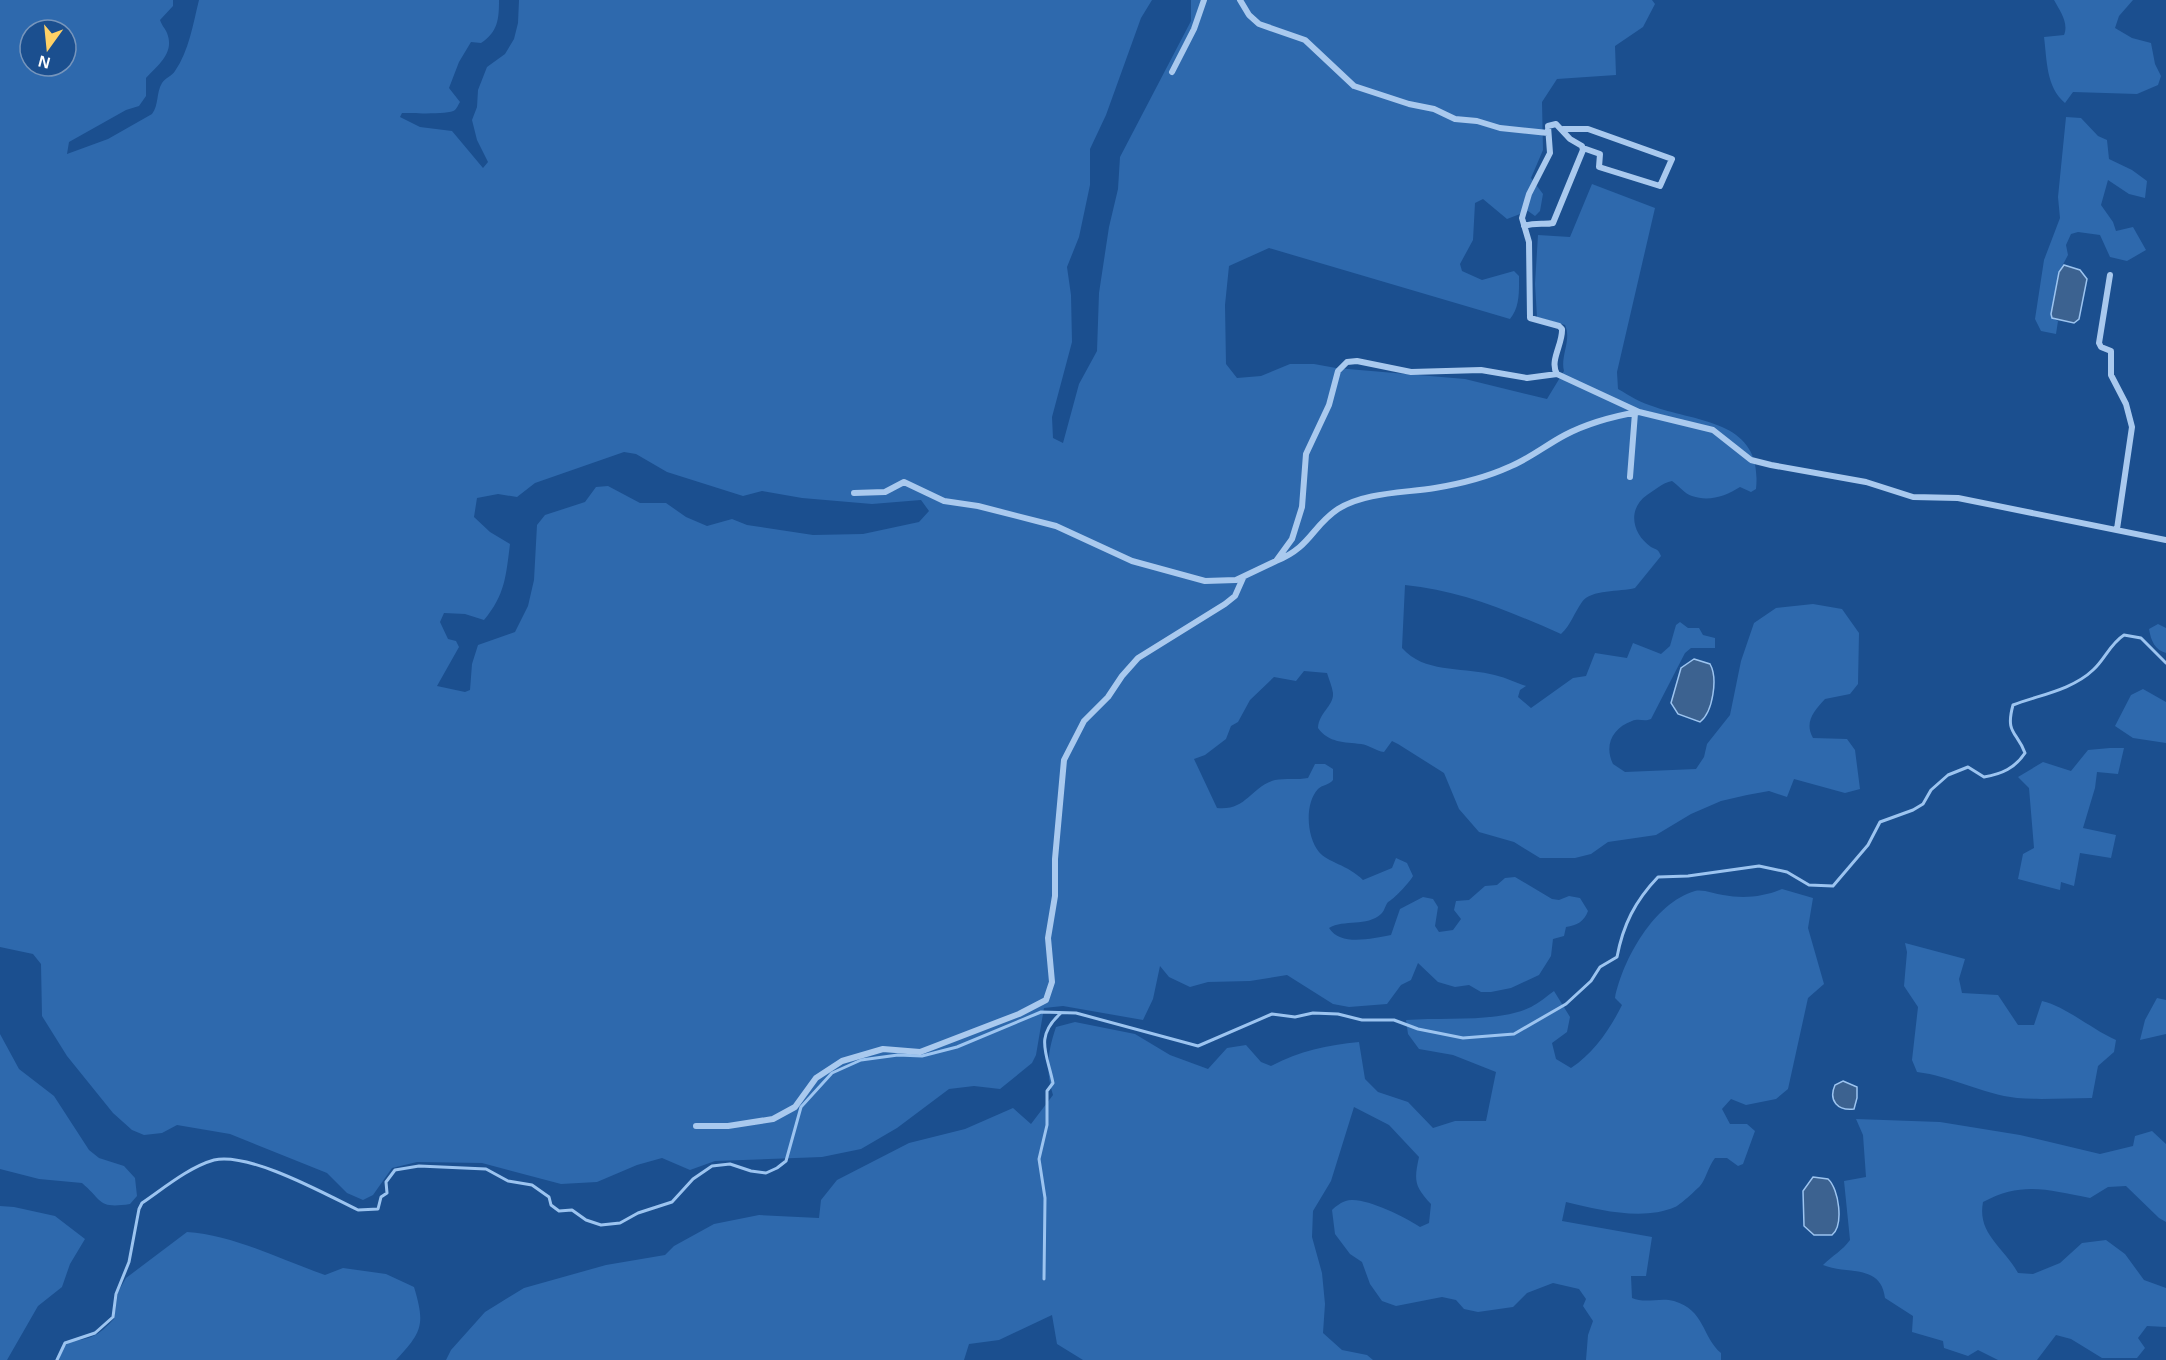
<svg xmlns="http://www.w3.org/2000/svg" width="2166" height="1360" font-family="Arial,sans-serif">
	<style>
		.green { fill: #2e69ad; fill-rule: evenodd }
		.water { fill: #3c6290; stroke: #9cc4f0; stroke-width: 1.5 }
		.lines { fill: none; stroke-linecap: round; stroke-linejoin: round }
		.stream { stroke: #9cc4f0; stroke-width: 3 }
		.street { stroke: #a9c9ee; stroke-width: 6 }
	</style>
	<rect width="100%" height="100%" fill="#1b4f8f"/>
	<path class="green" d="M0,0H173V6L160,20C162,26 165,28 167,33C175,53 158,65 146,78V96L139,106L126,110L69,142L67,154L108,139L152,114C159,105 156,93 162,83C165,78 172,76 175,71C189,51 193,24 199,0H499C499,19 498,32 481,43L471,42L459,62L449,88L460,102C458,105 457,108 455,110C449,115 412,113 402,113L400,117L420,127L452,131L483,168L488,162L477,140L472,120L477,107L478,90L487,67L505,54L514,39L518,23L519,0H1152L1141,18L1106,115L1090,149V185L1079,237L1067,267L1071,295L1072,342L1052,417L1053,438L1063,443L1079,384L1097,351L1099,293L1109,227L1118,189L1120,157L1191,21V0H1652L1655,4L1643,27L1615,46L1616,75L1557,79L1542,102L1543,150L1531,178L1543,194L1540,211L1535,216L1528,211L1507,219L1483,199L1475,203L1473,240L1460,264L1462,271L1482,280L1514,271L1519,276C1519,291 1520,307 1510,319L1269,248L1229,266L1225,305L1226,364L1237,378L1261,376L1290,364H1314L1336,368L1465,379L1547,399L1564,371C1560,356 1572,340 1565,325L1537,317L1535,284L1538,235L1570,237L1592,184L1655,208L1617,372L1618,389C1630,396 1641,403 1655,407C1701,423 1763,421 1756,489L1751,492L1740,487C1726,496 1709,502 1692,496C1685,494 1678,485 1672,481C1662,483 1655,490 1647,495C1627,509 1632,534 1651,547C1657,550 1658,549 1661,556L1635,588C1620,592 1591,589 1582,602C1574,613 1571,625 1561,634C1511,612 1460,590 1405,585L1402,648C1424,673 1460,667 1490,674C1502,676 1514,682 1526,686L1520,690L1518,697L1531,708L1573,678L1586,676L1595,653L1627,658L1633,643L1661,654L1670,646L1676,625L1680,622L1688,628H1699L1703,635L1715,638V648H1691L1685,653L1651,719C1644,722 1639,718 1632,721C1612,728 1604,746 1613,764L1625,772L1696,769L1704,757L1707,744L1730,715L1741,661L1754,623L1776,608L1813,604L1842,609L1859,633L1858,684L1850,694L1825,699C1814,711 1804,722 1813,738L1847,739L1855,750L1860,789L1845,793L1794,779L1787,797L1769,791L1747,795L1721,801L1691,814L1656,835L1608,842L1591,854L1575,858H1540L1514,842L1479,832L1459,809L1444,773L1398,744L1392,741L1384,752C1376,751 1369,745 1361,744C1344,742 1329,743 1318,728C1319,712 1334,706 1333,693C1332,686 1329,680 1327,673L1304,671L1296,681L1274,677L1250,700L1238,722L1231,726L1226,739L1205,755L1194,759L1217,808C1247,811 1250,787 1275,780C1285,778 1298,780 1308,778L1315,764H1325L1333,769V780C1329,785 1322,785 1318,789C1304,804 1307,838 1319,852C1327,862 1348,865 1363,880L1392,868L1396,858L1407,863L1413,876C1410,882 1393,900 1388,902C1385,906 1384,912 1381,914C1367,927 1344,919 1329,928C1341,947 1373,938 1391,935L1400,909L1423,897L1433,899L1438,907L1435,926L1439,932L1453,930L1461,919L1454,910L1456,901L1469,900L1485,886L1497,885L1505,878L1515,877L1552,899L1559,900L1569,896L1580,898L1588,911C1584,922 1577,925 1566,927L1564,936L1553,939L1551,956L1539,975L1511,988L1491,992H1481L1469,985L1455,987L1438,982L1418,963L1411,980L1401,985L1387,1004L1349,1007L1333,1004L1287,975L1250,981L1208,982L1190,987L1169,977L1160,966L1153,999L1143,1020L1063,1006L1044,1008L1036,1055L1032,1063L1000,1089L974,1086L949,1089L897,1128L861,1149L822,1157L715,1161L690,1170L662,1158L637,1165L597,1182L561,1184L482,1163L417,1162L392,1168L373,1195L363,1200L347,1193L327,1173L230,1134L177,1125L162,1133L144,1135L132,1130L113,1113L67,1056L42,1016L41,964L33,954L0,947ZM30,30H66V66H30ZM624,452L636,454L667,472L743,496L762,491L802,498L872,504L921,500L929,511L919,522L863,534L813,535L747,525L732,519L707,526L686,517L666,503H640L608,486L596,487L585,502L545,515L537,525L534,580L528,606L515,632L478,645L472,664L470,690L465,692L437,686L459,647L456,641L448,639L440,622L444,613L465,614L484,620C505,595 506,576 510,544L490,532L474,517L477,498L498,494L517,497L535,483Z
		M2054,0H2133L2119,16L2115,28L2132,38L2151,43L2155,64L2161,76L2158,85L2137,94L2073,92L2065,103C2046,87 2047,60 2044,37L2064,35C2069,23 2060,11 2054,0Z
		M2066,117L2081,118L2098,136L2107,140L2109,159L2132,170L2147,181L2145,198L2129,194L2108,180L2101,205L2113,222L2116,231L2133,227L2146,250L2127,261L2110,257L2100,235L2078,232L2071,234L2066,245L2068,255L2059,272L2051,314L2052,318L2058,321L2056,334L2041,331L2035,319L2044,260L2060,218L2058,197Z
		M2158,624L2166,628V653C2155,650 2151,641 2149,629Z
		M2143,689L2166,702V743L2133,738L2115,726L2131,695Z
		M2110,748H2124L2118,774L2097,772L2095,788L2083,828L2116,835L2111,858L2080,853L2074,886L2061,882L2060,890L2018,879L2023,854L2034,848L2029,788L2018,777L2043,762L2071,771L2088,750Z
		M1782,889L1813,898L1808,928L1824,984L1808,998L1788,1089L1776,1099L1746,1105L1731,1099L1722,1109L1730,1124H1747L1755,1131L1743,1164L1738,1166L1727,1158H1715C1708,1167 1706,1179 1700,1186C1696,1190 1679,1206 1675,1207C1643,1221 1599,1210 1566,1202L1562,1221L1652,1237L1646,1276H1631L1632,1298C1646,1304 1660,1297 1674,1301C1705,1310 1702,1337 1721,1353V1360H1586L1588,1335L1593,1321L1583,1306L1586,1299L1579,1289L1553,1283L1527,1293L1513,1307L1478,1312L1464,1309L1456,1300L1442,1297L1396,1306L1382,1301L1370,1284L1362,1262L1350,1254L1335,1234L1332,1210C1337,1205 1345,1199 1353,1200C1370,1200 1405,1217 1420,1227L1429,1223L1431,1204C1414,1186 1414,1180 1419,1157L1389,1125L1354,1107L1331,1181L1313,1211L1312,1237L1322,1273L1325,1304L1323,1333L1342,1350L1367,1355L1373,1360H1083L1057,1344L1052,1315L999,1340L969,1344L964,1360H446L451,1350L485,1312L524,1288L606,1265L665,1255L674,1246L714,1224L759,1215L819,1218L821,1200L837,1180L909,1143L965,1129L1013,1108L1031,1124L1053,1095C1045,1070 1048,1051 1056,1027L1075,1022L1135,1034L1170,1055L1208,1069L1227,1048L1246,1045L1261,1062L1271,1066C1300,1051 1327,1045 1359,1042L1365,1079L1378,1092L1408,1102L1433,1128L1455,1121H1486L1496,1072L1453,1055L1419,1049L1408,1034L1406,1020C1444,1017 1497,1023 1531,1007C1539,1003 1547,996 1554,991L1570,1017L1567,1032L1552,1043L1556,1059L1571,1068C1594,1053 1610,1029 1622,1005L1615,998C1623,959 1654,903 1695,891C1703,889 1715,894 1723,895C1743,899 1764,897 1782,889Z
		M1905,943L1965,959L1959,979L1962,993L1998,995L2018,1025H2034L2042,1001C2067,1007 2091,1029 2116,1040L2114,1052L2098,1066L2092,1098C2067,1098 2041,1100 2017,1098C1982,1094 1951,1076 1917,1072L1912,1060L1918,1007L1904,986L1907,952Z
		M2157,998L2166,1000V1034L2140,1040L2145,1020Z
		M0,1034L19,1069L54,1096L89,1150L99,1158L124,1166L135,1178L137,1196L130,1204C98,1209 103,1201 82,1183L39,1179L0,1169Z
		M1856,1119L1940,1122L2020,1135L2100,1154L2133,1146L2135,1136L2152,1131L2166,1144V1222L2159,1218L2126,1186L2108,1187L2090,1198C2047,1190 2023,1181 1983,1202C1977,1234 2003,1246 2018,1273L2033,1274L2060,1263L2082,1243L2106,1240L2125,1254L2144,1280L2166,1288V1327L2147,1326L2138,1338L2145,1348L2137,1358H2102L2071,1339L2056,1335L2037,1360H1998L1978,1350L1968,1356L1944,1348L1943,1341L1912,1332L1913,1316L1885,1298C1881,1263 1846,1275 1823,1265C1833,1255 1842,1251 1850,1240L1844,1181L1866,1177L1863,1135Z
		M0,1206L14,1207L55,1216L85,1239L70,1264L62,1287L38,1306L7,1360H0Z
		M187,1232C234,1235 281,1260 325,1275L343,1268L386,1274L414,1287C425,1324 423,1331 396,1360H59C63,1337 75,1343 91,1337C100,1334 108,1325 114,1319L118,1292L126,1278Z"/>
	<path class="water" d="M2064,265L2080,270L2087,279L2079,319L2074,323L2052,318L2051,314L2059,272Z
		M1694,659L1710,664C1718,678 1713,712 1700,722L1678,714L1671,703L1681,668Z
		M1843,1081L1857,1087V1098L1854,1109C1838,1111 1828,1101 1835,1085Z
		M1813,1177L1828,1179C1839,1189 1844,1225 1832,1235H1814L1804,1226L1803,1191Z"/>
	<g class="lines">
		<path class="stream" d="M1044,1279L1045,1198L1039,1159L1047,1125V1091L1053,1083C1047,1053 1034,1037 1061,1013
			M57,1360L65,1343L95,1333L113,1317L116,1294L129,1262L139,1209L142,1203C164,1188 189,1167 214,1160C250,1152 325,1194 358,1210L378,1209L381,1197L387,1193L386,1182L395,1170L419,1166L486,1169L508,1181L532,1185L549,1197L551,1205L559,1211L572,1210L586,1220L601,1225L620,1223L638,1213L672,1202L693,1179L712,1166L730,1164L751,1171L766,1173L777,1168L786,1161L801,1107L832,1073L861,1060L898,1055L922,1056L957,1047L1041,1012L1076,1013L1198,1046L1272,1014L1295,1017L1313,1013L1338,1014L1362,1020H1394L1418,1029L1463,1038L1514,1034L1566,1004L1591,981L1600,967L1617,957C1623,925 1635,901 1658,877L1688,876L1759,866L1787,872L1809,885L1833,886L1868,845L1880,822L1913,810L1923,804L1931,790L1948,775L1968,767L1984,777C2002,774 2015,768 2025,753C2017,731 2005,734 2013,705C2039,695 2072,690 2093,670C2105,659 2110,644 2124,635L2141,638L2166,663"/>
		<path class="street" d="M1240,0L1249,15L1259,24L1305,40L1354,86L1409,104L1434,109L1455,119L1477,121L1500,128L1548,133
			M1172,72L1194,29L1204,0
			M1563,129H1588L1672,159L1660,186L1599,167L1600,154L1583,148
			M1524,226C1536,222 1545,225 1553,223L1583,150L1582,146L1570,139L1556,124L1548,126L1550,153L1529,194L1522,218L1529,242L1530,318L1559,326L1562,329C1563,344 1549,361 1557,374
			M2110,275L2099,343L2101,347L2111,351V375L2126,404L2132,427L2117,529
			M1630,477L1635,413
			M854,493L885,492L904,482L944,501L978,506L1056,526L1132,561L1205,581L1236,580L1276,561L1292,539L1302,507L1306,454L1329,405L1338,371L1347,362L1357,361L1411,372L1481,370L1527,378L1557,374L1639,412L1713,430L1751,460L1771,465L1866,482L1913,497L1958,498L2166,540
			M1276,561C1311,547 1312,526 1338,509C1365,492 1404,493 1435,488C1459,484 1487,477 1509,467C1529,459 1546,445 1565,435C1586,424 1615,416 1638,412
			M696,1126H728L773,1119L795,1107L816,1078L842,1061L883,1049L920,1052L1019,1014L1046,1000L1052,982L1048,938L1055,896V859L1064,760L1084,721L1108,697L1122,676L1138,658L1225,604L1235,596L1243,578"/>
	</g>
	<g transform="translate(48 48) rotate(195)"><circle r="28" fill="#1b4f8f" stroke="#7695bc" stroke-width="1.5"/>
	<path d="M0-4.5L10 22L0 15L-10 22Z" fill="#ffd166"/>
	<text y="-9" font-size="16" font-weight="bold" text-anchor="middle" fill="#ffffff">N</text>
	</g>
</svg>
